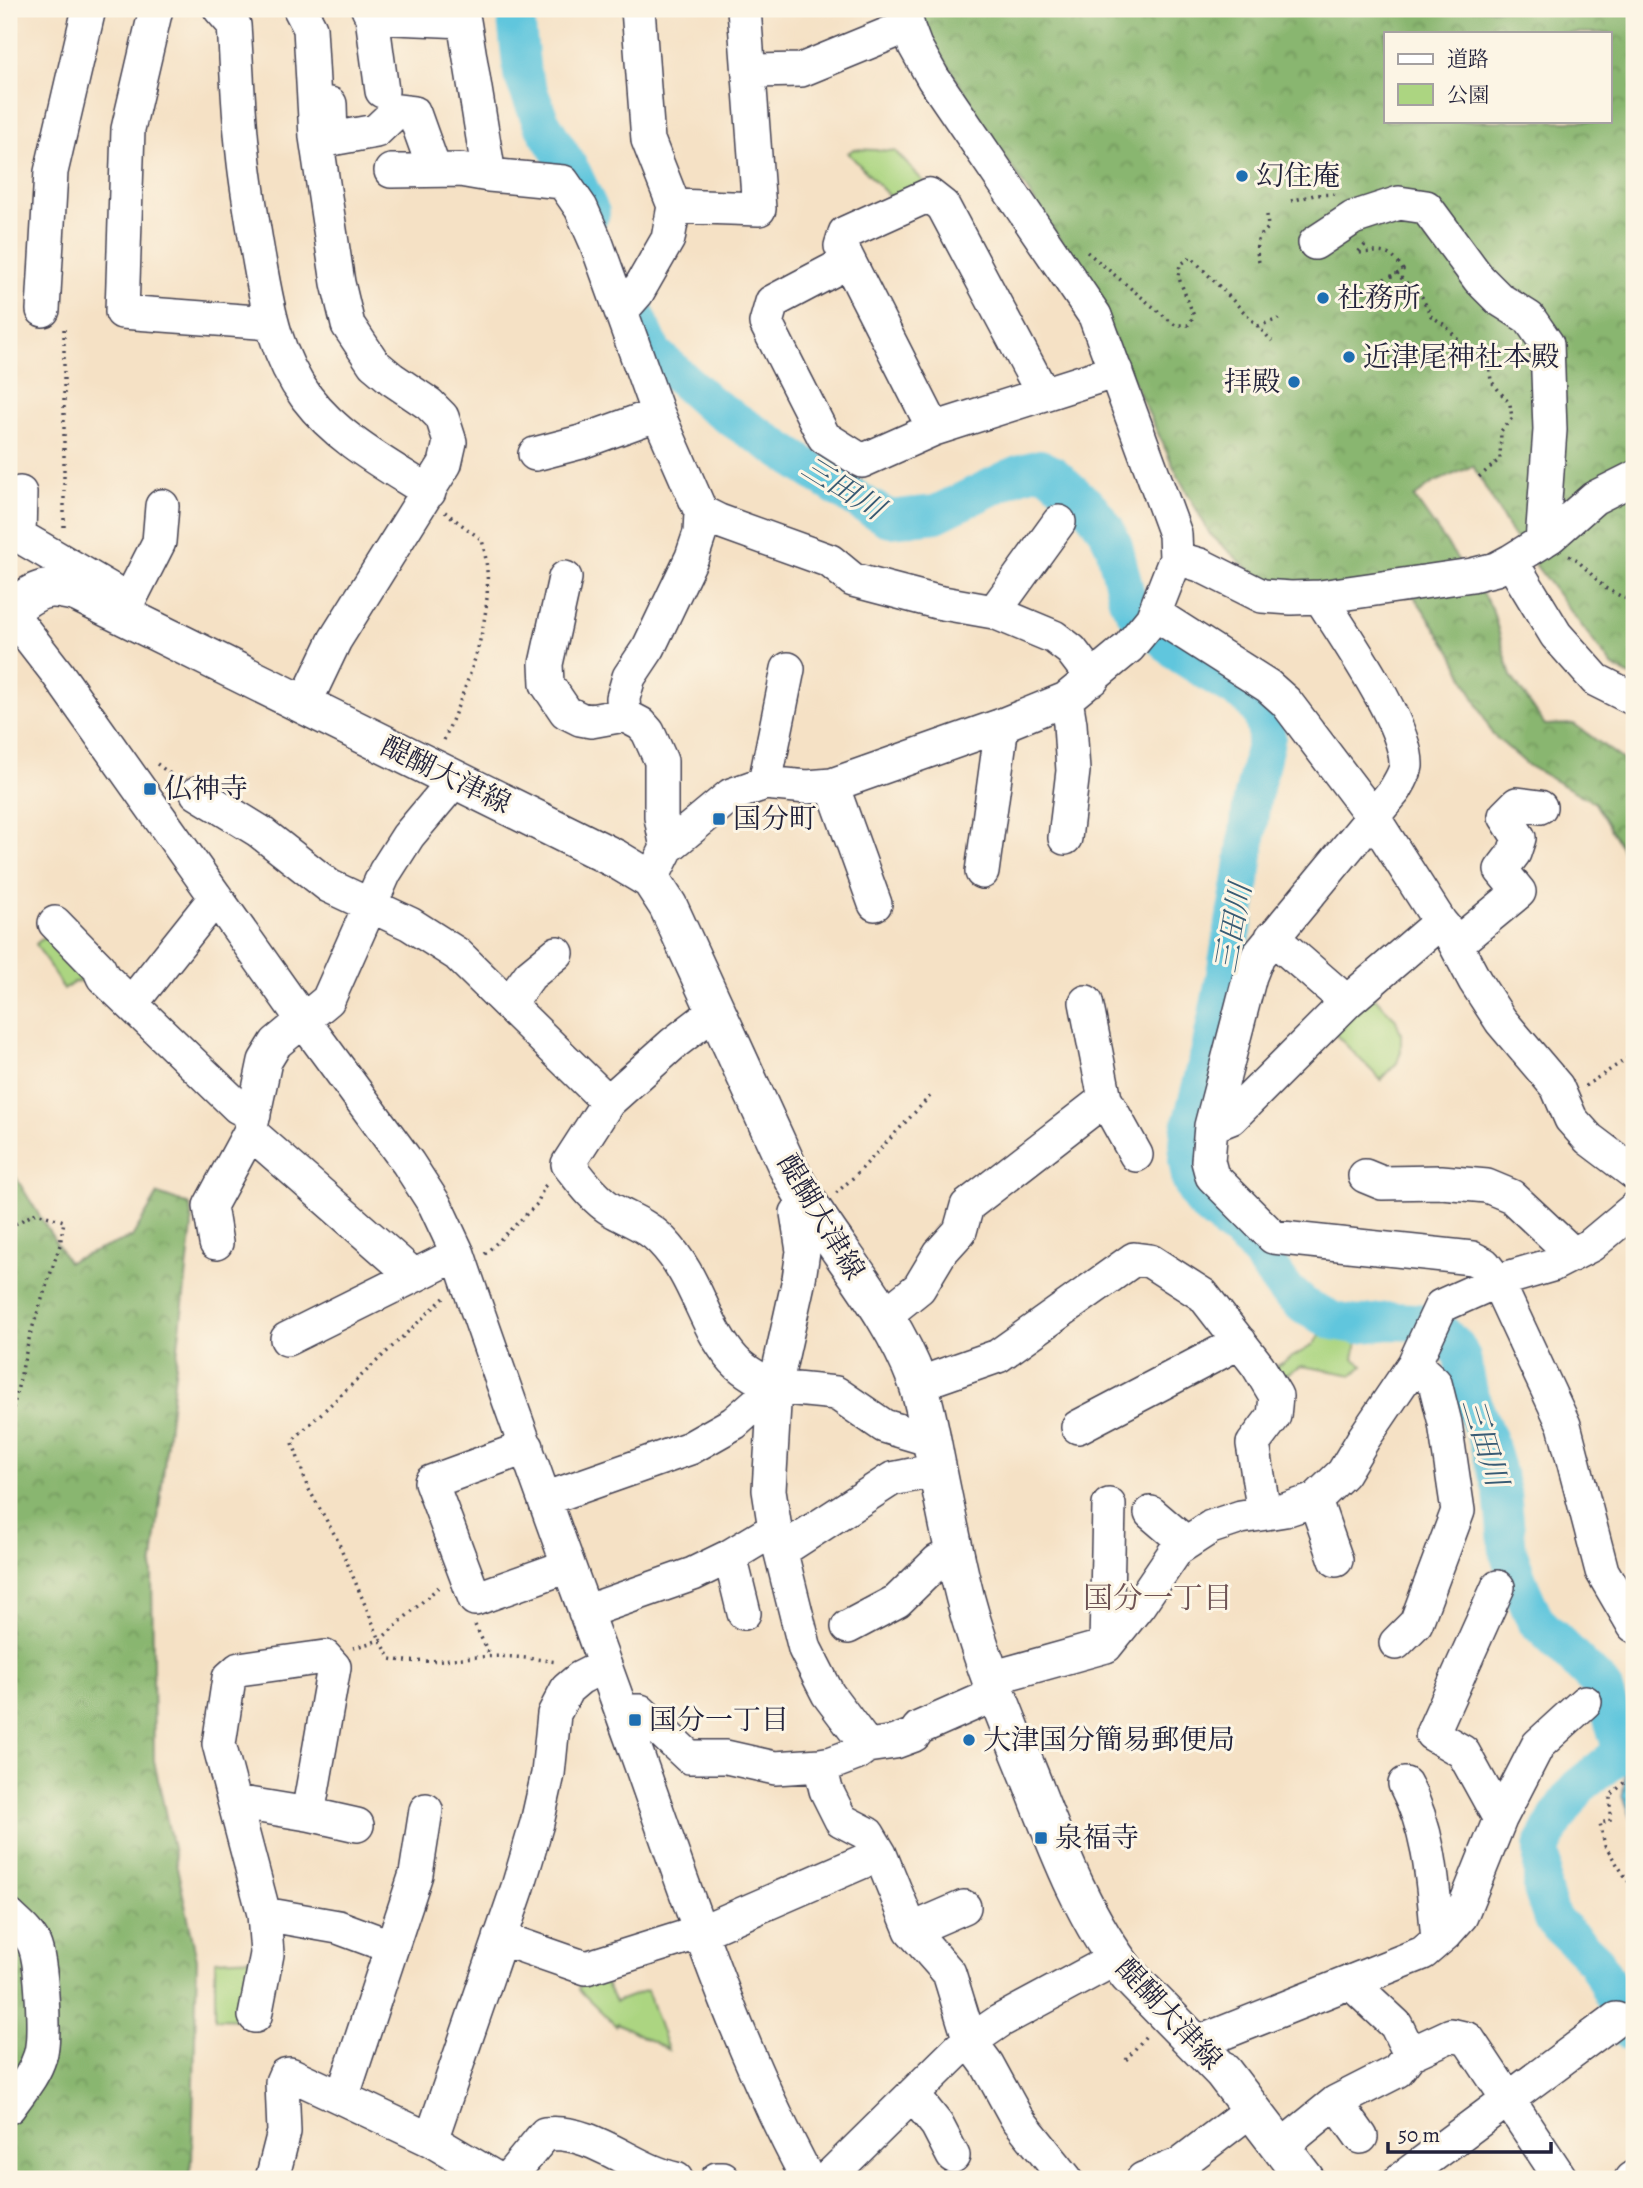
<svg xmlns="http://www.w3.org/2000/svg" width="1643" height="2188" font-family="Alegreya,'Noto Serif JP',serif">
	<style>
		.green { fill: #acd581; stroke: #677c5e; stroke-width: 2 }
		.forest { fill: url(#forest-crowns); stroke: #566c55; stroke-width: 2; fill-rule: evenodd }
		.water { fill: url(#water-rules); stroke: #41748c; stroke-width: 2 }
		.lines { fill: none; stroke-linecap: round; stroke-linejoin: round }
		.stream { stroke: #60c6dd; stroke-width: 6 }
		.river { stroke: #60c6dd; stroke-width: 38 }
		.minor-casing { stroke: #423f50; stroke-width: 36 }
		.major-casing { stroke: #423f50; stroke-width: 41 }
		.path { stroke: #423f50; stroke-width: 3.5; stroke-dasharray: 2 5; stroke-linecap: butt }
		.minor { stroke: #fff; stroke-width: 33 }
		.major { stroke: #fff; stroke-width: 38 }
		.poi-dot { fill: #1f6fb2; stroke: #fcf5e5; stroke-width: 2.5 }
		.labels { text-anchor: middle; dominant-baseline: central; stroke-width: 6; stroke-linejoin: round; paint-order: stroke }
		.poi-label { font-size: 28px; fill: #22223b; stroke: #fcf5e5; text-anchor: start }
		.street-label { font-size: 28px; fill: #22223b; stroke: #fcf5e5 }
		.water-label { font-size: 30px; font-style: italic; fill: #385b74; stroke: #fcf5e5 }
		.neighbourhood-label { font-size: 30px; fill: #6e5355; stroke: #fcf5e5 }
	</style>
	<defs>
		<pattern id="forest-crowns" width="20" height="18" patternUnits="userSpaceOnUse" patternTransform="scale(1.75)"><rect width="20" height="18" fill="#89b66f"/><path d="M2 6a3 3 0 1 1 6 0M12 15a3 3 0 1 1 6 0" fill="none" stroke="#70945c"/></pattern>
		<pattern id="water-rules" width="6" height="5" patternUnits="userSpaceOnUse" patternTransform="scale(1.75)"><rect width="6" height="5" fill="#60c6dd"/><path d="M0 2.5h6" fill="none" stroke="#4fa0b4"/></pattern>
	</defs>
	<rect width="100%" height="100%" fill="#fcf5e5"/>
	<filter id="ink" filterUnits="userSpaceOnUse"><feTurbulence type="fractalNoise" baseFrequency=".0143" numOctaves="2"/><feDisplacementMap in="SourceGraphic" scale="14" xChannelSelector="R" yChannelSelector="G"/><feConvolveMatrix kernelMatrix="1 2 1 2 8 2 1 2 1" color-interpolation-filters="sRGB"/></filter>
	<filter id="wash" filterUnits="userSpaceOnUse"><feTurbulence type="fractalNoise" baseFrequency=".00686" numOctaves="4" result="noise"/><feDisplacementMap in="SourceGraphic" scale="28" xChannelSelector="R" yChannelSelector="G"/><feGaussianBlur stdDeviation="1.57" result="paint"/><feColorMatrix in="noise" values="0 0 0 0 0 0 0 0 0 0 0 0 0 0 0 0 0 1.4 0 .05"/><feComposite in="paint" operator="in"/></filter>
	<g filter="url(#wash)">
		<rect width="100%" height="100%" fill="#f5e1c5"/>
		<path class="green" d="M854,149L895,151L927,185L892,199L848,153Z
			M54,929L91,981L74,982L64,990L36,944Z
			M1372,995L1395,1018L1401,1033V1051L1397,1063L1381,1080L1334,1033Z
			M1327,1325L1358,1337L1354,1359L1363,1365L1353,1375L1302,1366L1276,1380L1270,1370L1313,1345Z
			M255,1958L248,2020L215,2019V1960Z
			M593,1974L597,1982L604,1980L615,2002L647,1990L668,2050L617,2023L616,2026L579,1990L581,1977Z"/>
		<path class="forest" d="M916,9H1634V678L1613,667L1512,534L1473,466L1433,483L1414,497L1492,608L1511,676L1545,725L1574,724L1634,768V882L1622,849L1595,803L1529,766L1492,734L1452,653L1414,596L1299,588L1255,575L1210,534L1177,474L1086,279L1003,154L919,19ZM1386,33H1610V121H1386Z
			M9,1122L15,1176L68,1262L132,1237L158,1194L190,1205L192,1227L152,1570L154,1761L197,1959L192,2162L188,2179H9Z"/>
		<path class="water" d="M1629,1717L1634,1721V1825L1623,1795L1627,1755L1618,1726Z"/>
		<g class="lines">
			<path class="stream" d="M1603,1687L1634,1739"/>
			<path class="river" d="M515,9L522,74L541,122L573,174L591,213
				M633,307L653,353L710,404L865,505L890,519L936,514L1018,474L1040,468L1052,474L1091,509L1106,529L1114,546L1127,599L1137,615L1181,655L1251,699L1262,715L1267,736L1252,800L1241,883L1224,980L1210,1050L1189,1132L1187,1160L1191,1182L1202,1202L1252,1244L1284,1288L1304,1306L1334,1321L1357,1325L1390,1321L1417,1322L1438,1329L1456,1346L1462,1358L1470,1397L1487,1438L1502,1492L1508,1552L1521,1588L1535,1620L1603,1687L1622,1752L1578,1787L1557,1818L1542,1847V1889L1552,1919L1596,1961L1630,2030L1634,2034"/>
		</g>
	</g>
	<g filter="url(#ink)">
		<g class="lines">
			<defs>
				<path id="minor" d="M156,9L128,129L122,312L270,323
					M220,9L234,25C237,68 238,111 243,153C246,185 252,217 257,248C267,303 273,352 307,398C338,439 387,465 429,492
					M300,9L310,28L316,137L338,283L348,325L374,364L392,379L429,404L442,417L450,442L445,464L335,640L304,705
					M368,9L372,17L382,91
					M372,17L464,21L489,175
					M749,71L801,70L908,26
					M330,104L331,139L376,131L397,111L414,113L434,169
					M391,171L460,170L489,175L563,182L581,208L596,242L658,414L701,512L700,533L692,557L649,647L629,677L623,698L624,715
					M674,206L759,209L744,9
					M1315,243L1353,218L1399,203L1426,207L1479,279L1499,299L1529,318L1547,344L1550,430L1542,542
					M848,262L772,302L766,323L824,437L862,461L934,429L1116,371
					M43,310L51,172L89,9
					M622,310L637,293L668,239L674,206L648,140L638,9
					M934,429L841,246L845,233L929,195L943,206L1043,394
					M535,454L581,442L658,414
					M701,512L719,521L830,561L853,580L937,602L994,612L1054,637L1071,650L1093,679
					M9,530L125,598
					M19,536L20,493
					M1176,558L1200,565L1262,596L1291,598L1320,597L1472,575L1496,569L1511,561L1551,536L1594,498L1634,478
					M1511,561L1556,635L1596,680L1634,699
					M565,578L546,664L547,684L566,712L580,719L591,721L624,715L641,724L648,732L661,761V817L667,848
					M1320,597C1343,634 1408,726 1406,766C1405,774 1399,783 1395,790L1258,956L1250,976L1211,1126L1208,1161L1212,1176L1273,1237L1472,1258L1484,1264L1497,1281L1564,1425L1602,1571L1634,1626
					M129,601L159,542L162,506
					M9,611L57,673L303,1020L408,1163L435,1205L458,1254C515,1423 578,1590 638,1757C689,1900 736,2046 808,2179
					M994,612L1059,522
					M1155,614L1268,686L1286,702L1373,817L1440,922L1347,1002L1231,1118L1211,1126
					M765,783L788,669
					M832,785L875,904
					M197,793L259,831L329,886L410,924L457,954L608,1102
					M1065,838L1073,771L1070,724L1066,699
					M982,872L1002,725
					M651,880L667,848L731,795L765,783L807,787L832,785L1002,725L1066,699L1129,647L1152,619L1176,558L1175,534L1095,316L933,78L915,46L901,9
					M1440,922L1450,934L1475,981L1501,1021L1557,1087L1571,1119L1589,1139L1634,1173
					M55,923L99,968L103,977L238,1107L254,1115
					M1272,937L1347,1002
					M1456,944L1519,892L1501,870L1514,853L1519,838L1505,816L1517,804L1540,807
					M1086,1002L1105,1099
					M131,1004L216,897
					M509,1004L530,975L557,953
					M717,1010L674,1043L608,1102L568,1164C581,1180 594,1199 612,1210C630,1220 648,1226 662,1241C698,1278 702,1324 734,1360C745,1372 761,1380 775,1387
					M250,1132L413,1275
					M1365,1176L1382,1183L1441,1182L1487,1186L1511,1196L1573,1254
					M806,1202L797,1213L803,1251L799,1279L775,1387L769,1490L775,1529L805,1649L828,1694L867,1746
					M216,1243L210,1206L250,1132L265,1061L276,1043L328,1000L385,872L408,836L455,780
					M884,1316L919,1288L940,1253L960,1231L967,1206L1105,1099L1136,1155
					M287,1339L458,1254
					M918,1384L998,1356L1134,1259L1150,1261L1203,1295L1258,1366L1276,1396L1274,1416L1253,1444L1264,1513
					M1078,1427L1240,1342
					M527,1447L431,1482L475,1599L568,1566
					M545,1499L690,1448L734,1423L775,1387L836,1393L884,1426L931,1440
					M1315,1500L1336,1560
					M1151,1513L1186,1543
					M781,1551L892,1479L937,1470
					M1498,1587L1432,1734L1463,1752L1500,1819
					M585,1612L693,1574L730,1556
					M744,1613L730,1556L775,1529
					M848,1627L897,1601L938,1561L954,1554
					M1396,1643L1416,1623L1458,1511L1445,1423L1435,1383L1414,1364
					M1106,1646L1109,1505
					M991,1678L1106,1646L1139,1605L1177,1549L1211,1527L1241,1517L1285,1510L1315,1500L1343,1473L1364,1438L1414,1364L1441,1306L1497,1281L1552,1265L1591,1245L1634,1209
					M621,1710L640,1711L689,1757H726L775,1768L820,1765L832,1763L856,1754L867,1746L895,1742L914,1735L919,1728L996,1694
					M820,1765L826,1790L841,1820L868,1834L880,1854L911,1930L949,1973L970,2041L987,2064L1016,2117L1066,2179
					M1405,1784C1431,1833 1433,1886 1438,1940
					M236,1802L308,1814L357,1825
					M426,1810L416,1874L342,2098L431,2140L497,2179
					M308,1814L334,1667L325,1657L239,1669L229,1678L219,1744L264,1914L338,1927L392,1947
					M9,1916C17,1924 29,1933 34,1944C42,1962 46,2038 40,2056C34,2076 20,2091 9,2107
					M911,1930L964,1907
					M500,1938L586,1968L701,1932L880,1854
					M1350,1982L1396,2025L1410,2054
					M255,2016L267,1954L264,1914
					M1200,2049L1210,2038L1423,1953L1445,1934L1461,1916L1500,1819L1538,1745L1585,1702
					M913,2095L937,2125L953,2156
					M1336,2102L1361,2137
					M431,2140L518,1887L537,1823L548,1774L554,1714L567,1689L580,1678L604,1666
					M1281,2147L1336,2102L1397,2071L1410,2054L1451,2035L1468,2039L1561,2179
					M272,2179L284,2132L282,2082L285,2075L290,2074L342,2098
					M508,2179L545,2134C594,2129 630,2169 676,2179
					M717,2179H723
					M827,2179L959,2049L1000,2021L1115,1959
					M1143,2179L1180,2164L1252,2109
					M1401,2179L1616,2019
					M1631,2179L1634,2177"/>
				<path id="major" d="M9,610C37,590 44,583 78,593L616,859L651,880L668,906L788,1168C826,1241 888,1303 917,1381C926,1406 930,1432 935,1458C943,1498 951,1538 960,1577C976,1648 1005,1715 1032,1782C1058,1849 1084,1919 1129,1976L1223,2072L1305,2179"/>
			</defs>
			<use href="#minor" class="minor-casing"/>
			<use href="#major" class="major-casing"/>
			<path class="path" d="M1291,201L1314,195L1337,194
				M1365,245L1357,253C1380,252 1390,248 1403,270L1397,274L1422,297L1431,316L1445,325L1475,359L1489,363L1491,381L1510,404L1512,418L1501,431L1500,459L1479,477
				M1087,252L1175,325H1188L1194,316L1178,276L1180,265L1191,257L1272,341
				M1259,262C1255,244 1255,241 1268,228L1267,215
				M1384,279L1397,274
				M1258,326L1279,319
				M64,329V531
				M1569,556L1576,559L1605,588L1634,603
				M444,740C470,677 500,609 482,540L445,512
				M157,764L176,778
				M1585,1086L1634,1054
				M836,1193L855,1176L933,1093
				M9,1227L36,1213L64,1221L60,1245L30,1335L12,1413L9,1414
				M485,1254L537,1204L544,1187L549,1182
				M444,1298L294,1439L293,1443L307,1486L337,1539L380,1640L391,1659C420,1665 449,1658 479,1657C505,1655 531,1658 557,1662
				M475,1625L490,1656
				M353,1648L380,1640L442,1584
				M1634,1773L1610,1796V1821L1600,1823L1605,1846L1634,1890
				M1126,2060L1146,2036"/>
			<use href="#minor" class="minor"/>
			<use href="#major" class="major"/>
		</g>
	</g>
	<g class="poi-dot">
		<circle cx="1242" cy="176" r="7"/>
		<circle cx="1323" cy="298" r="7"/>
		<circle cx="1349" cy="357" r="7"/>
		<circle cx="1294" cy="382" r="7"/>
		<rect x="143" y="782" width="14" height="14" rx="3.5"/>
		<rect x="712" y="812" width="14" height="14" rx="3.5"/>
		<rect x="628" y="1713" width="14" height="14" rx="3.5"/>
		<circle cx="969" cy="1740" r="7"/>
		<rect x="1034" y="1831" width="14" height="14" rx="3.5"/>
	</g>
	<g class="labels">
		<g class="poi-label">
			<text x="1256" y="176">幻住庵</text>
			<text x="1337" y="298">社務所</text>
			<text x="1363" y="357">近津尾神社本殿</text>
			<text x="1280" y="382" text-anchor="end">拝殿</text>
			<text x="164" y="789">仏神寺</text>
			<text x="733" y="819">国分町</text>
			<text x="649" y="1720">国分一丁目</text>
			<text x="983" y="1740">大津国分簡易郵便局</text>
			<text x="1055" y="1838">泉福寺</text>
		</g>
		<g class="street-label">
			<text transform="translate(446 775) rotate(26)">醍醐大津線</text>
			<text transform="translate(821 1217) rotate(59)">醍醐大津線</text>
			<text transform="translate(1169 2014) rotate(47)">醍醐大津線</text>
		</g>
		<g class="water-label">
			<text transform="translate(843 488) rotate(32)">三田川</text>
			<text transform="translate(1233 928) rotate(-80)">三田川</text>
			<text transform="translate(1485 1442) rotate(73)">三田川</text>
		</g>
		<g class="neighbourhood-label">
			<text x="1158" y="1598">国分一丁目</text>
		</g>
	</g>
	<rect width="1643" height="2188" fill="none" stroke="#fcf5e5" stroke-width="35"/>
	<rect x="1384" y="32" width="228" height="91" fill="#fcf5e5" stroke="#a5a1a1" stroke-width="2"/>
	<rect x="1398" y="54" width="35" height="10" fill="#ffffff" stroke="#a5a1a1" stroke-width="2"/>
	<text x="1447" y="66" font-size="21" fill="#22223b">道路</text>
	<rect x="1398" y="84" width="35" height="21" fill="#acd581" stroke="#a5a1a1" stroke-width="2"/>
	<text x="1447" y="102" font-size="21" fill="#22223b">公園</text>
	<path d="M1388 2142v10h163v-10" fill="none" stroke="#22223b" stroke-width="3.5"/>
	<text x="1398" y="2142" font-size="21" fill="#22223b" stroke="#fcf5e5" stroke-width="5" paint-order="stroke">50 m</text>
</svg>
